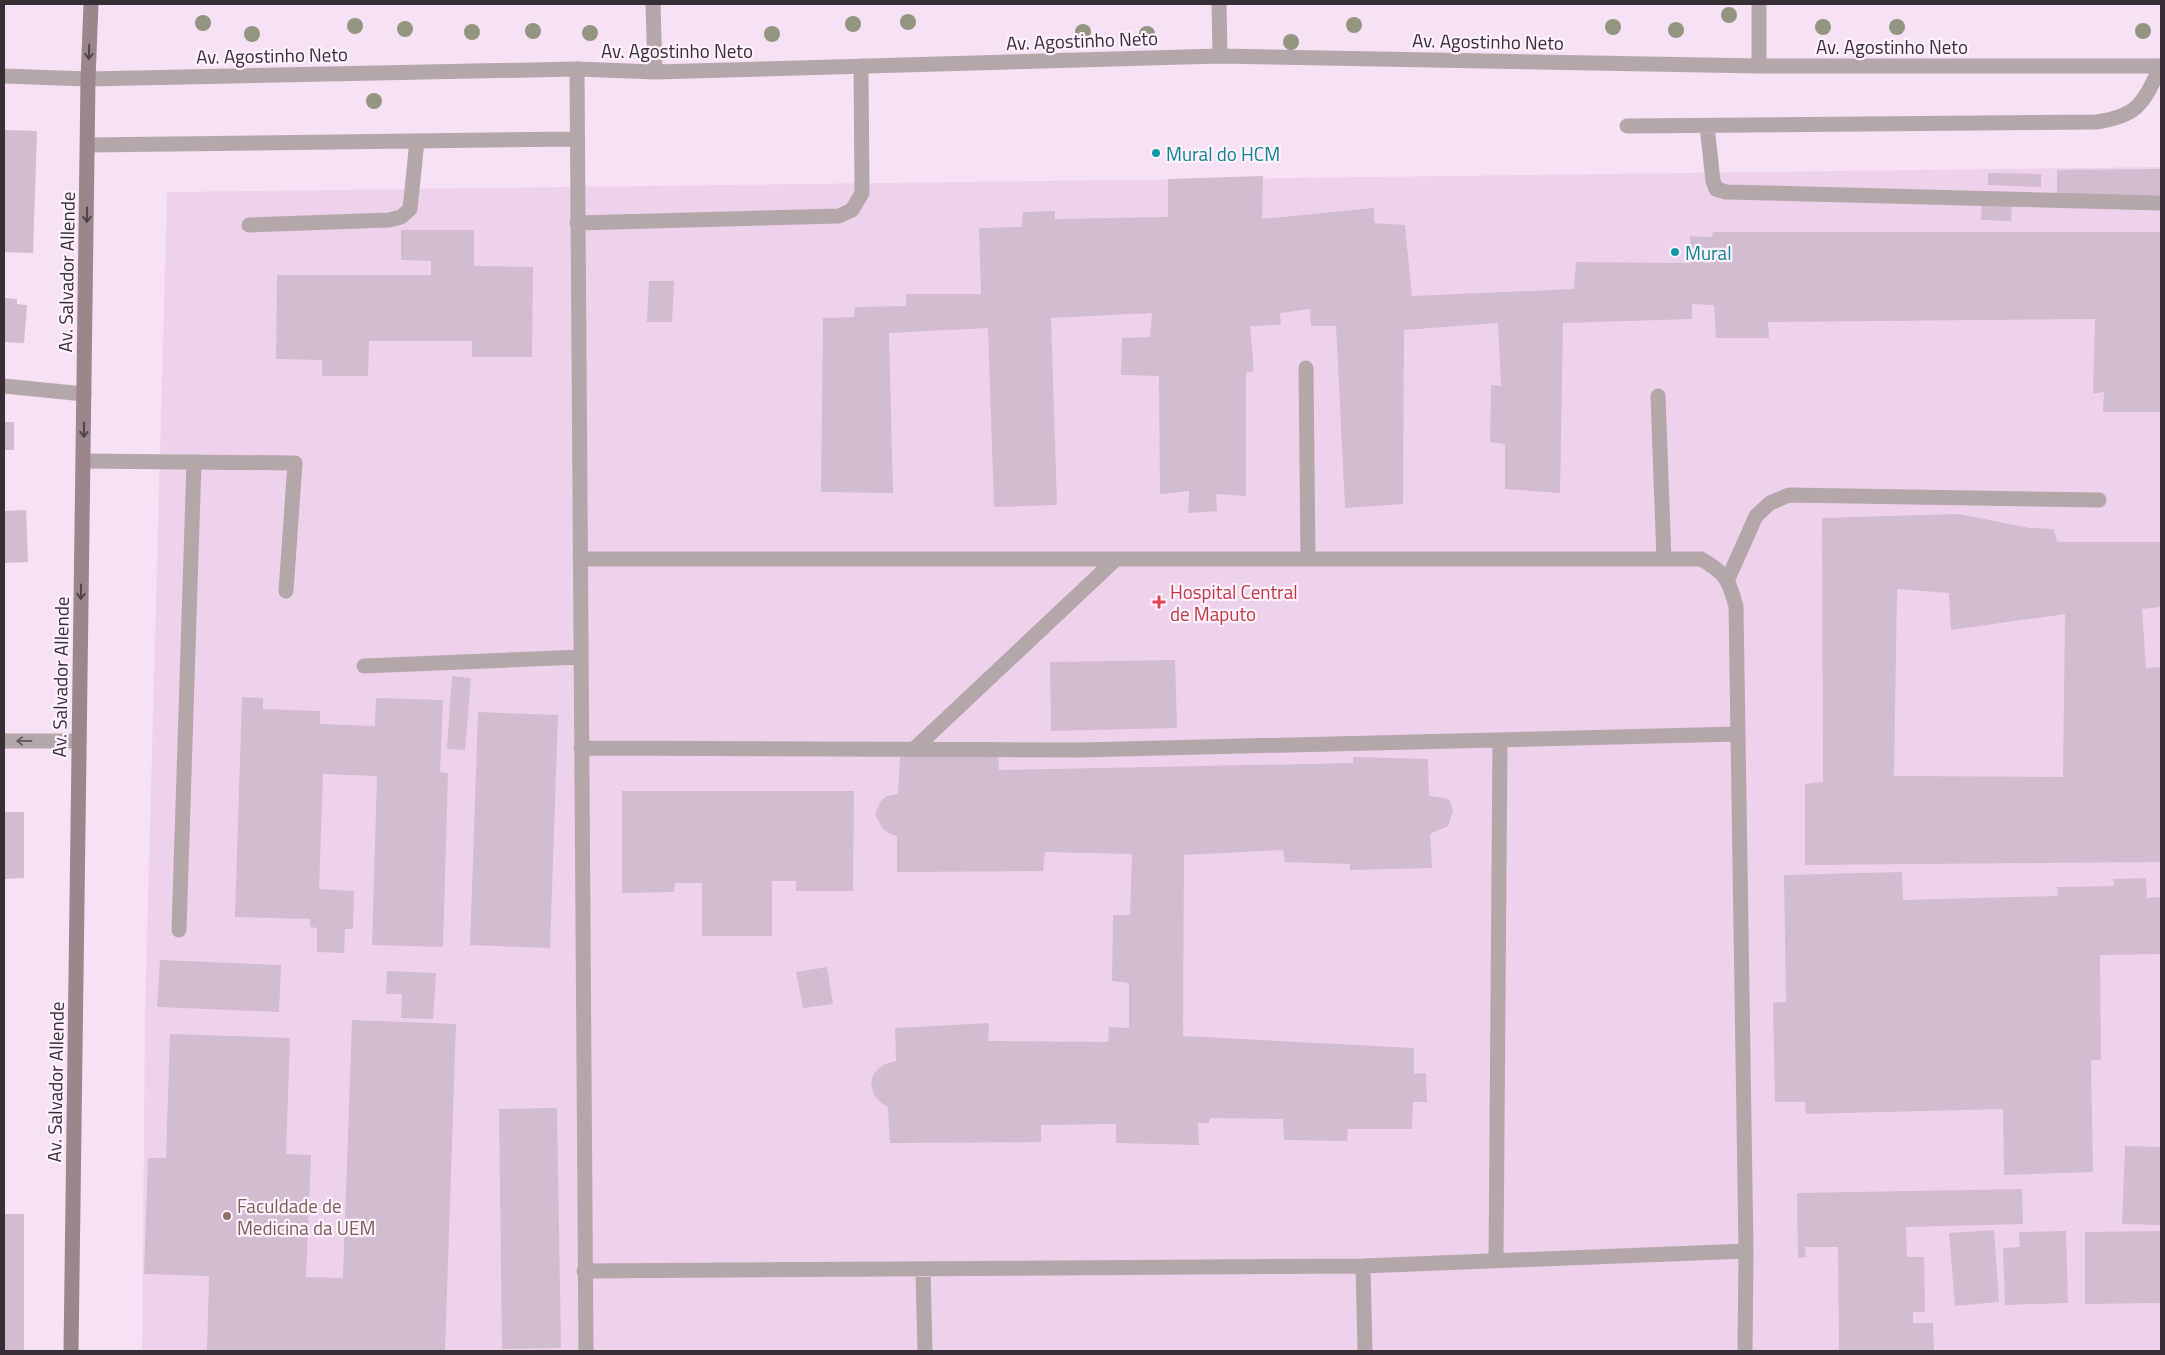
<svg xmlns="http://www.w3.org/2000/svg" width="2165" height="1355" font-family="'Titillium Web',sans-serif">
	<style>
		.built { fill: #eed2ec }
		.building { fill: #d2bcd0; fill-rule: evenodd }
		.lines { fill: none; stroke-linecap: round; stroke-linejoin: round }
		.lane { stroke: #b4a7aa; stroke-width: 15 }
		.street { stroke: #b4a7aa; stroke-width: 15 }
		.secondary { stroke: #9a868b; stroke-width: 15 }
		.tree { fill: #92957f }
		.oneway { stroke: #50444b }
		.oneway2 { stroke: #695e64 }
		.culture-dot { fill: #0f9aa8; stroke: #fff2fe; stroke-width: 2 }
		.health-dot { fill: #e0444e; stroke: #fff2fe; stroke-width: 2 }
		.education-dot { fill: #8d6e63; stroke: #fff2fe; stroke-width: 2 }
		.labels { text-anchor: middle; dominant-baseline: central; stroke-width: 4.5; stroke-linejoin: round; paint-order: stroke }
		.street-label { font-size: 19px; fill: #372e36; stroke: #fff2fe }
		.culture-label { font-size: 19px; fill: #0d838f; stroke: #fff2fe; text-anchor: start }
		.health-label { font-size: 19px; fill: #be3a42; stroke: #fff2fe; text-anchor: start }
		.education-label { font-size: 19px; fill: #785e54; stroke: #fff2fe; text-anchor: start }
	</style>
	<rect width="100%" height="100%" fill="#f7e1f5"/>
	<path class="built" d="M2161,167V1351H142L145,1012L167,192Z"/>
	<path class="building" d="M4,130L37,131L33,253L4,252Z
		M2161,169V195L2057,196V170Z
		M1988,173L2041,174V187L1988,185Z
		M1263,176L1262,219L1374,208V223L1405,225L1412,296L1574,289L1576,262L1691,263L1690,236L1712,237L1713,232H2161V412H2103L2104,392L2093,394L2095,319L1768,322L1769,338H1716L1714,305L1692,304V319L1563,323L1560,493L1505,489V444L1490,442L1491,385L1501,386L1498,323L1404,330L1403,504L1345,508L1336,326H1311L1310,309L1280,313L1281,325L1250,326L1254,371L1246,373V496L1216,494L1217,511L1188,513L1189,491L1160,494L1159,376L1121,375L1122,338L1150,337L1152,313L1051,318L1057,505L994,507L988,328L889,333L893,493L821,492L823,318L854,317L855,307L906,306V294H981L979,228L1022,227L1023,212L1055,211V219L1168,217V179Z
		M1982,203L2012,205L2011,221L1981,220Z
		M401,230H474V266L533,267L532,357H472V341H369L368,376H322V360L276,359L277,275H431V261L401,260Z
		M649,281H674L672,322H647Z
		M4,298L17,299V304L27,305L24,343L4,342Z
		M4,422H14V450H4Z
		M26,510L28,562L4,563V511Z
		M1959,514L2029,528L2054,529L2057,542H2161V607L2142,609L2146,668L2161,667V862L1805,865V784L1823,782L1822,518ZM1897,589L1949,593L1951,630L2065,614L2063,777L1894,776Z
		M1175,660L1177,728L1051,731L1050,662Z
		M452,676L471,678L465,750L447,749Z
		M242,697L263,698V709L320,711V724L375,726L376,698L443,700L440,772L448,773L443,947L372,945L377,776L323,774L319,889L354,891L353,929H345L344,953L317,952V928L310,927V919L235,917Z
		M478,712L558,715L550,948L470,945Z
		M998,753L999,770L1353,763V757L1428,759L1429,796L1446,798L1450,801L1453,811L1448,826L1430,834L1432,868L1350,870V864L1285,862L1283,850L1184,855L1183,1036L1414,1048V1074L1426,1073L1427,1102H1413L1412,1129H1348L1347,1141L1284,1140L1283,1119L1210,1118L1209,1123H1198L1199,1145L1116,1143V1124L1041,1125V1142L890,1143L888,1107L881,1103L874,1095L871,1084L873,1075L878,1069L885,1064L896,1061L895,1028L989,1023L988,1041L1108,1042L1109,1027L1129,1028V983L1112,981L1113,915H1130L1132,854L1045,852L1043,871L897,872V836L888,833L882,828L875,814L881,801L887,796L898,794L900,757Z
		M622,791H854L853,891H796V881H772V936H702V883H675L674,892L622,893Z
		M4,812H24V878L4,879Z
		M1902,872L1903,900L2058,896L2057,887L2114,886L2113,879L2146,878L2147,898L2161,897V954L2100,955L2101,1060H2091L2093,1172L2004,1175L2003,1109L1806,1114L1805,1102H1775L1773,1003L1786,1002L1784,875Z
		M160,960L281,965L279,1012L157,1007Z
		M827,967L833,1004L803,1008L796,972Z
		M387,971L436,973L433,1019L401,1018L402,994H386Z
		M352,1020L456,1024L445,1351H207L209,1276L144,1274L148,1158H166L170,1034L290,1038L286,1154L311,1155L306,1277L343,1278Z
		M557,1108L561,1348L502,1349L499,1109Z
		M2125,1146L2161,1147V1225L2122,1224Z
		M2022,1189L2023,1224L1906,1227L1907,1257H1924L1925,1312H1913V1323H1933L1934,1351H1839L1838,1247H1805L1806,1257L1798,1258L1797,1193Z
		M4,1214H24V1351H4Z
		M1994,1230L1999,1302L1955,1306L1949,1233Z
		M2066,1231L2068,1303L2005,1305L2003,1248L2020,1247L2019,1232Z
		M2161,1231V1303L2085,1304V1232Z"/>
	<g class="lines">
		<path class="lane" d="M577,69L586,1351
			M1627,126L2096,122C2139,116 2143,103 2161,66
			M1707,126L1713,181L1716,189L1726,192L2161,203
			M88,145L577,139
			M577,223L839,216L852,210L862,193L861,66
			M249,225L389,220L401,217L410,209L417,141
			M1306,368L1308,559
			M1658,396L1664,559
			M83,461L295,463L286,591
			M580,559H1701C1727,574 1728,579 1736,606L1746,1251L1745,1351
			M1728,579L1756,516L1770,503L1789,495L2099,500
			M364,666L580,657
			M581,748L1081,750L1738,734
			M913,750L1116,559
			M179,930L194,462
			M1496,1260L1500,740
			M1363,1266L1365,1351
			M923,1269L925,1351
			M584,1271L1363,1266L1746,1251"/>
		<path class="street" d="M653,4L655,72
			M1219,4L1220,56
			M1759,66V4
			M4,76L88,79L577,69L655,72L1220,56L1759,66H2161
			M4,386L84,394
			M4,741H79"/>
		<path class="secondary" d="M71,1351L88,79L91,4"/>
	</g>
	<g class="tree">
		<circle cx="1729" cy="15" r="8"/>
		<circle cx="908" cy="22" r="8"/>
		<circle cx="203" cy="23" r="8"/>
		<circle cx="853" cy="24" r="8"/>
		<circle cx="1354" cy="25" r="8"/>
		<circle cx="355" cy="26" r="8"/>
		<circle cx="1613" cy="27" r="8"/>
		<circle cx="1823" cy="27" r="8"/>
		<circle cx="1897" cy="27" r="8"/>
		<circle cx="405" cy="29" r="8"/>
		<circle cx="1676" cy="30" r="8"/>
		<circle cx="533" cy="31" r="8"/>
		<circle cx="2143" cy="31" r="8"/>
		<circle cx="472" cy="32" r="8"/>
		<circle cx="1083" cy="32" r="8"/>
		<circle cx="590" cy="33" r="8"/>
		<circle cx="252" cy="34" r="8"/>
		<circle cx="772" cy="34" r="8"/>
		<circle cx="1147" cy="34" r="8"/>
		<circle cx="1291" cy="42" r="8"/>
		<circle cx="374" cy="101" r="8"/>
	</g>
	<defs><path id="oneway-shaft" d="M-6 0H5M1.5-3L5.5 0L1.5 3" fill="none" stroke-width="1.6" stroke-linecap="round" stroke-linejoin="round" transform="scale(1.25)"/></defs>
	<g class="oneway">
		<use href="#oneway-shaft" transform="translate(89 52) rotate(92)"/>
		<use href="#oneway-shaft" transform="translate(87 215) rotate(91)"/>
		<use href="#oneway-shaft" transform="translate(84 430) rotate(91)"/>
		<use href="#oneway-shaft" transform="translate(81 592) rotate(91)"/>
	</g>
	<use class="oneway2" href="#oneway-shaft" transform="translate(24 741) rotate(180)"/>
	<g class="culture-dot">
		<circle cx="1156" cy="153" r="5"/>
		<circle cx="1675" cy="252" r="5"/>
	</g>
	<path class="health-dot" d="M1156.5 594.5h5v5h5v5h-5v5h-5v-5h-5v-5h5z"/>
	<circle class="education-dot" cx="227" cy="1216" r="5"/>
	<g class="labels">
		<g class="street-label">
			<text transform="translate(1082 40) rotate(-2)">Av. Agostinho Neto</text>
			<text transform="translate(1488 41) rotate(1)">Av. Agostinho Neto</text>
			<text x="1892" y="46">Av. Agostinho Neto</text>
			<text x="677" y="50">Av. Agostinho Neto</text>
			<text transform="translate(272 55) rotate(-1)">Av. Agostinho Neto</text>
			<text transform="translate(66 272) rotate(-89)">Av. Salvador Allende</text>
			<text transform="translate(60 677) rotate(-89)">Av. Salvador Allende</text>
			<text transform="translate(55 1082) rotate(-89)">Av. Salvador Allende</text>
		</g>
		<g class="culture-label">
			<text x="1166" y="153">Mural do HCM</text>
			<text x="1685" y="252">Mural</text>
		</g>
		<g class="health-label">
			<text x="1170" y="591">Hospital Central<tspan x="1170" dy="22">de Maputo</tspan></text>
		</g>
		<g class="education-label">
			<text x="237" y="1205">Faculdade de<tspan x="237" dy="22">Medicina da UEM</tspan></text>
		</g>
	</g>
	<rect width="2165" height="1355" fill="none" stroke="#372e36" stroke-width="10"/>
</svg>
